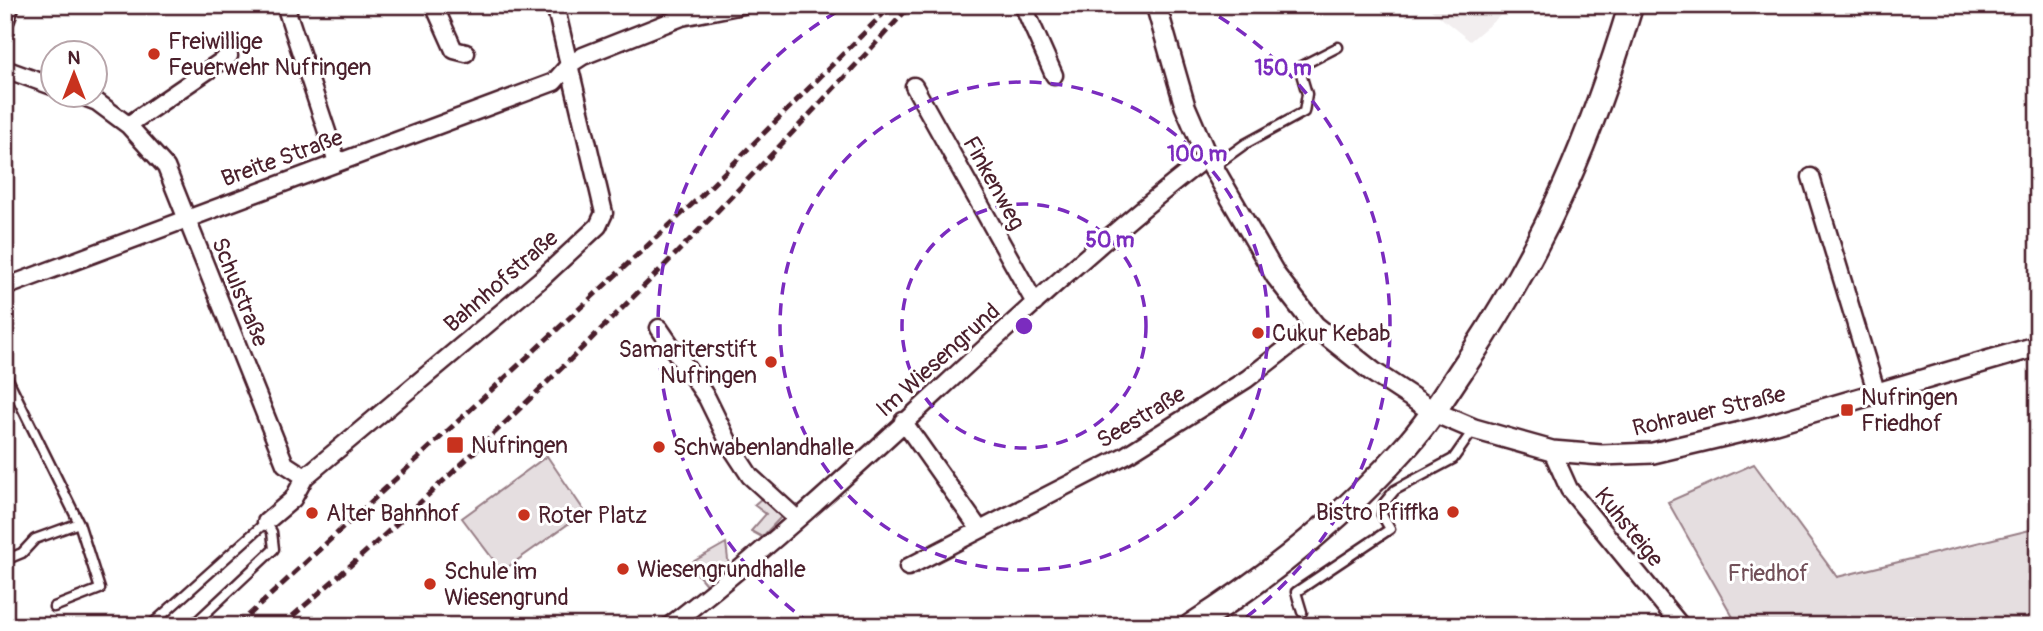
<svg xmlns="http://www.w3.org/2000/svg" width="2043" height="631" font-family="Pangolin,sans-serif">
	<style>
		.built { fill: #f2eeef }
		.green { fill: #e5dee0; stroke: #987e86; stroke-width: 2 }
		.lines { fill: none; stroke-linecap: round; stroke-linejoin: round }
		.service-casing { stroke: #4a1f2b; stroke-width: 13 }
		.minor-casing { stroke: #4a1f2b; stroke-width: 21 }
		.tertiary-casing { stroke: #4a1f2b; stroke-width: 24 }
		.primary-casing { stroke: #4a1f2b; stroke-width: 28 }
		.service { stroke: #fff; stroke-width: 8 }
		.minor { stroke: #fff; stroke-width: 16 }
		.tertiary { stroke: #fff; stroke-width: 19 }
		.primary { stroke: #fff; stroke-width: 23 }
		.rail { stroke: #4a1f2b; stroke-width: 5; stroke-dasharray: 10 5; stroke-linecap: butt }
		.ring { fill: none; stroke: #7b2cbf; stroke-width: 3.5; stroke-dasharray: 12 9 }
		.poi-dot { fill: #c8321e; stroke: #fff; stroke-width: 2.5 }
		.labels { text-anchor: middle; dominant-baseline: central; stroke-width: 6; stroke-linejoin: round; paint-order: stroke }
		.poi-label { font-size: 23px; fill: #4a1f2b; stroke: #fff; text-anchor: start }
		.street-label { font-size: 23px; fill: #4a1f2b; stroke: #fff }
		.park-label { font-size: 23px; fill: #714f58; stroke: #fff }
		.centre { fill: #7b2cbf; stroke: #fff; stroke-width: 3.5 }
		.ring-label { font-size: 21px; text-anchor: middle; font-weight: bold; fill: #7b2cbf; stroke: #fff; stroke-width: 6; stroke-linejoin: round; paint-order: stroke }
	</style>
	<rect width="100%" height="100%" fill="#fff"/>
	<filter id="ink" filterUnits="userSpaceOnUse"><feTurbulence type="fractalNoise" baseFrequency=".0143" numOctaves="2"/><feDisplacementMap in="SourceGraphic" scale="14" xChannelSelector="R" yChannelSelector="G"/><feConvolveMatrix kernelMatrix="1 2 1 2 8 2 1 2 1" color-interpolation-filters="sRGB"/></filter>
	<g filter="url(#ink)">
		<path class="built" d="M1425,5H1513L1470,41Z"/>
		<path class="green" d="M547,456L585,512L502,571L462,518Z
			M1754,464L1837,577L2038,528V626H1738L1668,502Z
			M763,497L782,516L762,537L751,531L766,514L754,505Z
			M726,543L729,568L708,587L689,564Z"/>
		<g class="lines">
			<defs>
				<path id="service" d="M1213,167L1245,144L1304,112L1307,94L1299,67L1338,47
					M5,373L79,523L100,589L54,607
					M5,560L22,553L35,539L79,523
					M1302,612L1296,592L1390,529L1382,515L1384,503L1395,490L1453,459L1474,429
					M150,626L266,522L272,532L274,549L192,626"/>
				<path id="minor" d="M285,5L337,162
					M437,5V12L454,50L466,53
					M1023,5L1054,75
					M5,69L52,86
					M914,86L1035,303
					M76,94L97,102L128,125L166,167L285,464L305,477
					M128,125L229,56
					M1811,177L1877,394
					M5,287L554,82L569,65L583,56L682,17L743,5
					M659,328L707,398L731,447L750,476L796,518
					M903,421L980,530L1126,455L1247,379L1315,326
					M1552,451L1569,489L1681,626
					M266,522L293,499L305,477L540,280L598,226L604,213L555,5
					M908,567L980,530
					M669,626C857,481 1019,302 1207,157"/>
				<path id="tertiary" d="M1156,5L1185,106L1207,157L1276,276L1315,326L1373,372L1434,412L1474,429L1552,451L1601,455L1653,453L1758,428L2038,346
					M5,18L9,5"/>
				<path id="primary" d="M1191,626C1268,577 1341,519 1403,450C1429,422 1449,388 1471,356C1547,241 1591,137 1631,5"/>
			</defs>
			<use href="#service" class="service-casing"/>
			<use href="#minor" class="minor-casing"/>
			<use href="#tertiary" class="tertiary-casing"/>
			<use href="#primary" class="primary-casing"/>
			<use href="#service" class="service"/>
			<use href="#minor" class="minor"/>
			<use href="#tertiary" class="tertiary"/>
			<use href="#primary" class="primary"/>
			<path class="rail" d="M237,626L701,196L892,5
				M281,626C505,434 712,222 911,5"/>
		</g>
	</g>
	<g class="ring">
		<circle cx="1024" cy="326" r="122"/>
		<circle cx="1024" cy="326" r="244"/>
		<path d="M811 624A366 366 0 0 1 847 6M1201 6A366 366 0 0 1 1237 624"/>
	</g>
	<g class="poi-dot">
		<circle cx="154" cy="54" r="7"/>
		<circle cx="1258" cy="333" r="7"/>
		<circle cx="771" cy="362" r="7"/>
		<rect x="1840" y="403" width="14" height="14" rx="3.5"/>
		<rect x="446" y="436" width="18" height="18" rx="3.5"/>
		<circle cx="659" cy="447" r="7"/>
		<circle cx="1453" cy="512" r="7"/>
		<circle cx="312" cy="513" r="7"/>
		<circle cx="524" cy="515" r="7"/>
		<circle cx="623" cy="569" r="7"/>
		<circle cx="430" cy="584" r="7"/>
	</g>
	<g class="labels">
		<g class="poi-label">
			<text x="168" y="41">Freiwillige<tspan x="168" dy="26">Feuerwehr Nufringen</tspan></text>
			<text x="1272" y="333">Cukur Kebab</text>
			<text x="757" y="349" text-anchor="end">Samariterstift<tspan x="757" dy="26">Nufringen</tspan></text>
			<text x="1861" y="397">Nufringen<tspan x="1861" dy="26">Friedhof</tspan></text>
			<text x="471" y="445">Nufringen</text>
			<text x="673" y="447">Schwabenlandhalle</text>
			<text x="1439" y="512" text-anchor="end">Bistro Pfiffka</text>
			<text x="326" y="513">Alter Bahnhof</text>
			<text x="538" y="515">Roter Platz</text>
			<text x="637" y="569">Wiesengrundhalle</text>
			<text x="444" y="571">Schule im<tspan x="444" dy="26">Wiesengrund</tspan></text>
		</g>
		<g class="street-label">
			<text transform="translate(282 158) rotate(-20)">Breite Straße</text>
			<text transform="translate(994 183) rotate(61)">Finkenweg</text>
			<text transform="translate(501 281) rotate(-41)">Bahnhofstraße</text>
			<text transform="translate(240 292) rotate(68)">Schulstraße</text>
			<text transform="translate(938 360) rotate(-42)">Im Wiesengrund</text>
			<text transform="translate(1709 411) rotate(-13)">Rohrauer Straße</text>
			<text transform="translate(1141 417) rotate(-31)">Seestraße</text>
			<text transform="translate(1629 527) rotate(51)">Kuhsteige</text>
		</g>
		<g class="park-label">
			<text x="1768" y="573">Friedhof</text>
		</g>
	</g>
	<circle cx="1024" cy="326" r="10" class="centre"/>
	<g class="ring-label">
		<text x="1283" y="75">150 m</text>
		<text x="1197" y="161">100 m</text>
		<text x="1110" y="247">50 m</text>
	</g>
	<rect width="2043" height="631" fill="none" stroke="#fff" stroke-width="28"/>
	<rect x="14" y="14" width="2015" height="603" fill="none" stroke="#4a1f2b" stroke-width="2.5" filter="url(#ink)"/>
	<g transform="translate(74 74)"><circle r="33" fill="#ffffff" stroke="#b7a5aa" stroke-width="2"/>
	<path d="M0-5L12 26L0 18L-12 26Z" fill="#c8321e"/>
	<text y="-10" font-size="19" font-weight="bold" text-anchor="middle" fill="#4a1f2b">N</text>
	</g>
</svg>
